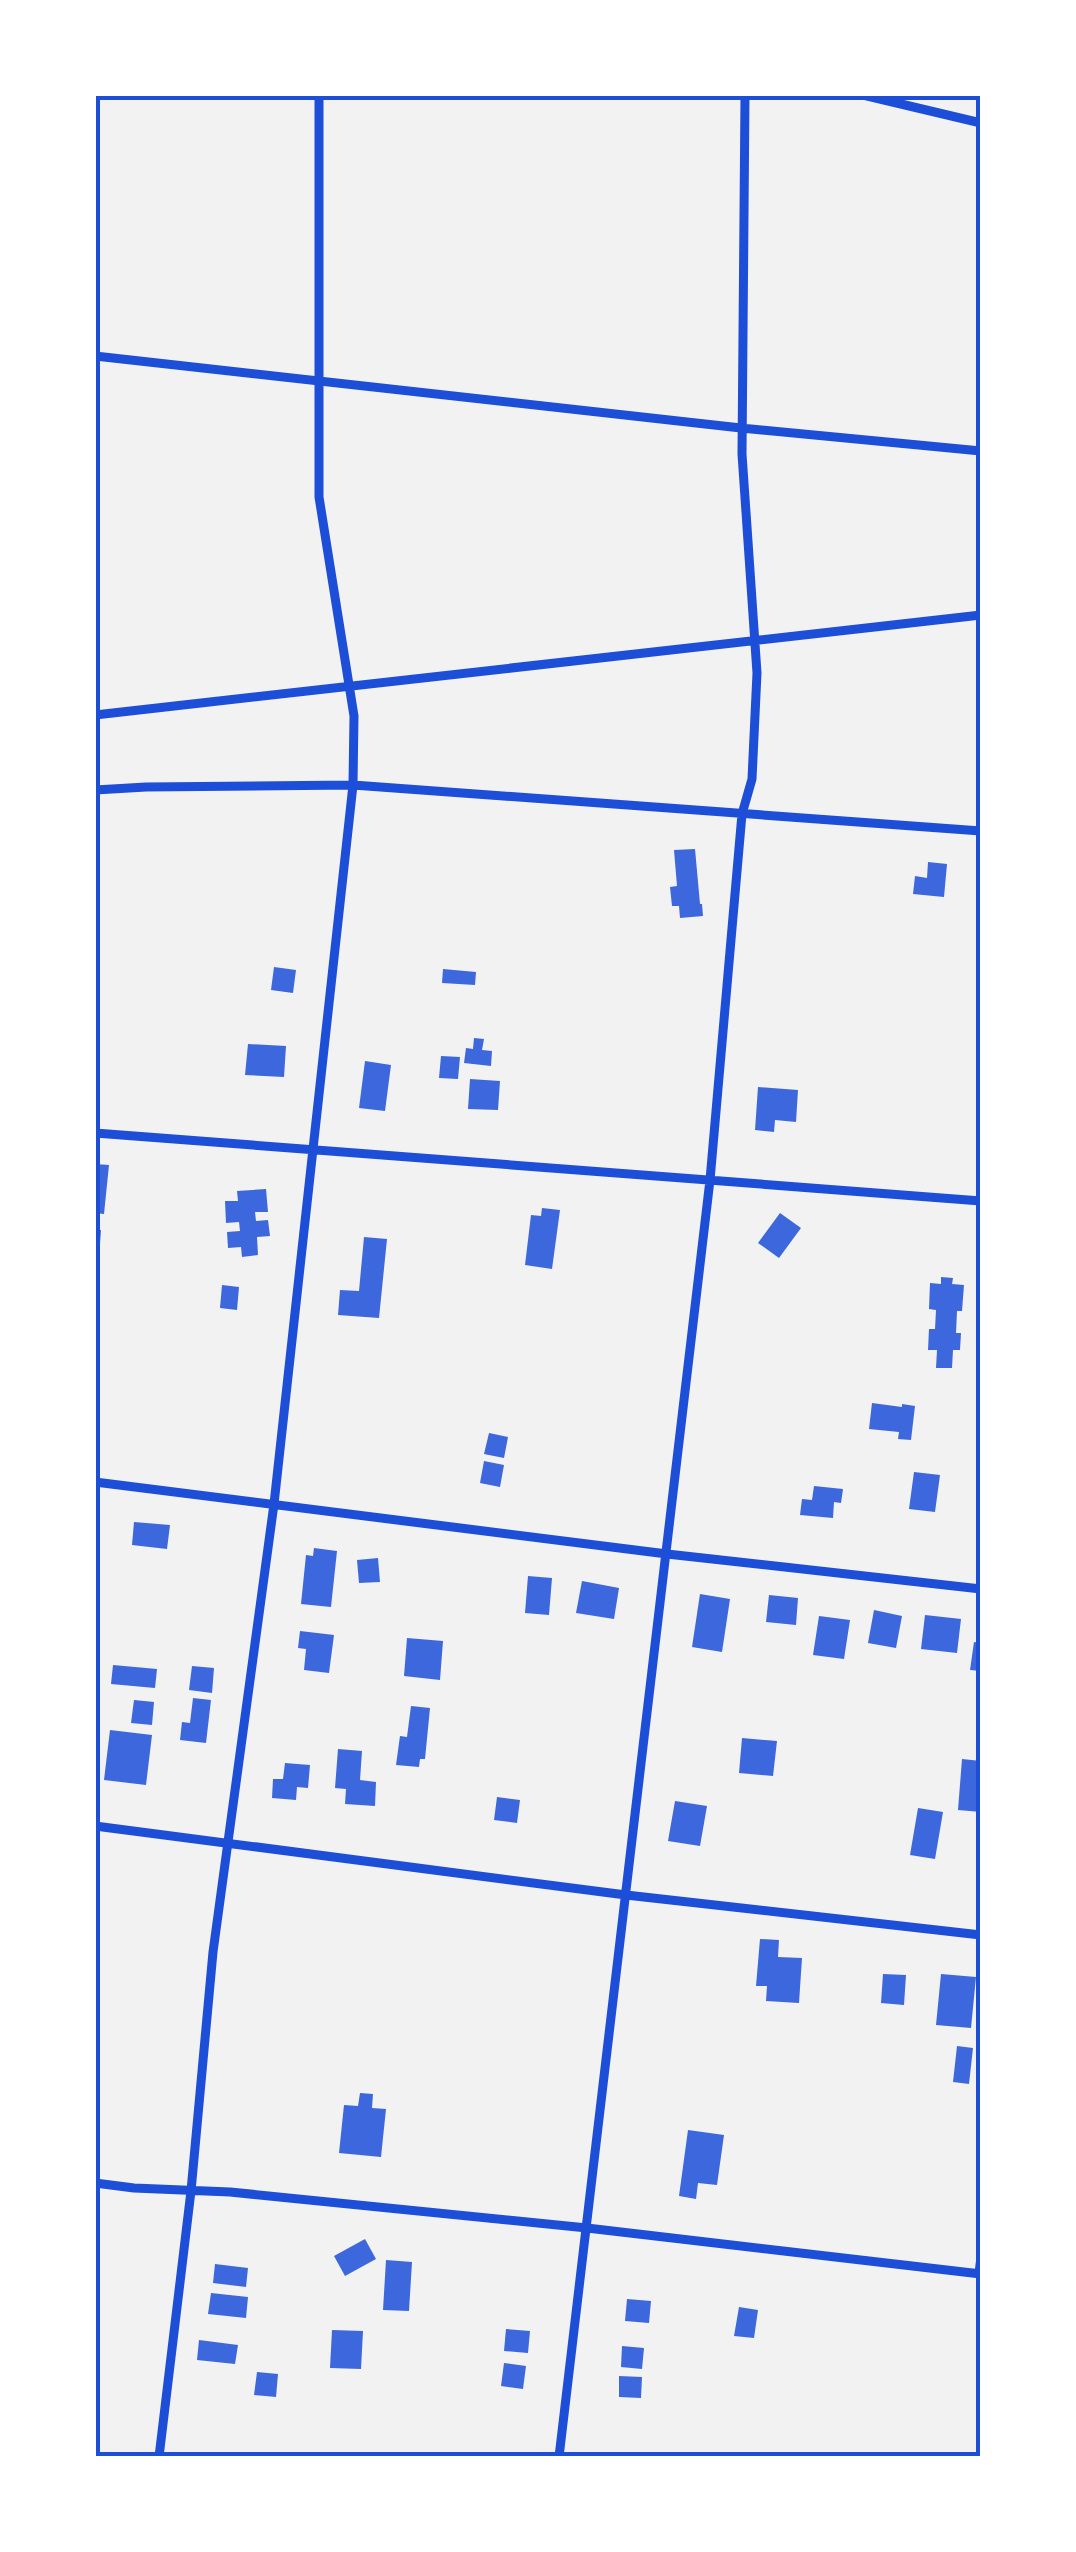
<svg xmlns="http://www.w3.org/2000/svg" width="1076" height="2552" font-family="Karla,sans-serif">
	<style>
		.building { fill: #3d67dc }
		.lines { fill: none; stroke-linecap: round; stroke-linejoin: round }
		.minor { stroke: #1d4ed8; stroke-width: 9 }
		.neatline { fill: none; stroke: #1d4ed8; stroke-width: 4 }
	</style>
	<rect width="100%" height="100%" fill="#f2f2f2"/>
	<path class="building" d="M695,849L700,904H702L703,916L680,918L679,906H672L670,887L677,886L674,850Z
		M928,862L947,864L944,897L913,894L915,876L927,878Z
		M274,967L296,970L293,993L271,990Z
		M443,969L476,972L475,985L442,983Z
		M474,1038L484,1039L482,1050L492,1051L491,1066L464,1063L466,1048L473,1049Z
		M248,1044L286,1046L284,1077L245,1075Z
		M441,1056L460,1057L458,1079L439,1078Z
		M365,1061L391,1065L385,1111L359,1108Z
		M470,1079L500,1081L498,1110L468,1109Z
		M758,1087L798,1090L796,1122L775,1120L774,1132L755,1130Z
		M95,1164L109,1165L104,1214L95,1213Z
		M266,1189L268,1212H255L256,1221L268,1220L270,1236L257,1237L258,1255L242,1257L241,1247L228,1248L227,1232L240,1231L239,1222L226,1223L225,1201H238L237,1191Z
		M542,1208L560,1210L552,1269L525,1265L531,1215L541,1216Z
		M780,1213L801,1228L779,1258L758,1243Z
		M95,1230H101L98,1271H95Z
		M364,1237L387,1239L379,1318L338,1315L340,1290L359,1291Z
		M941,1277L953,1278L952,1284L964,1285L962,1311H957L956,1333H961L960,1350H953L952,1368H936L937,1350H928L929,1329H935L936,1310L929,1309L930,1283L941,1284Z
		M222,1285L239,1287L237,1310L220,1308Z
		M872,1403L902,1407V1404L915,1406L911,1440L898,1439L899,1432L869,1429Z
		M489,1433L508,1437L504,1458L484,1454Z
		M484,1461L504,1465L500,1487L480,1483Z
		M914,1472L940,1475L935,1512L909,1509Z
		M814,1486L843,1489L841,1503L834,1502L833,1518L800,1515L802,1499L812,1500Z
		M134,1522L170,1525L167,1549L132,1545Z
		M314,1548L337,1551L331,1607L301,1604L306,1555L313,1556Z
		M378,1558L380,1582L359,1583L357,1560Z
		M528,1576L552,1578L549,1615L525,1613Z
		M582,1581L619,1588L614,1619L576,1613Z
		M700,1594L730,1599L722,1652L692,1647Z
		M769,1595L798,1598L796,1625L766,1622Z
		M874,1610L902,1616L896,1648L868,1643Z
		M925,1615L961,1619L957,1653L921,1649Z
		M819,1616L850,1620L844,1659L813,1655Z
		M300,1631L334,1635L329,1673L304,1670L306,1649L298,1648Z
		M407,1638L443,1641L440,1680L404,1676Z
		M974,1642L981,1643V1671L970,1670Z
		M113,1665L157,1669L155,1688L111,1684Z
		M192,1666L214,1668L212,1693L189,1690Z
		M193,1698L211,1700L206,1743L180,1740L182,1722L190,1723Z
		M134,1700L154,1702L152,1725L131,1723Z
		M411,1706L430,1708L425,1759H420L419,1767L396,1765L400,1736L407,1737Z
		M110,1730L152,1735L146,1785L104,1780Z
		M742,1738L777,1741L773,1776L739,1773Z
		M338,1749L362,1751L360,1780L376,1782L375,1806L345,1804L346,1789L335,1788Z
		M962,1759L981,1761V1812L958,1810Z
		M285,1763L310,1765L308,1788L297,1787L296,1800L272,1798L273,1779H283Z
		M497,1797L520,1800L517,1823L494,1820Z
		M675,1801L707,1806L700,1846L668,1841Z
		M918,1808L943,1812L935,1859L910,1855Z
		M760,1939L779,1940L778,1957L802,1958L799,2003L766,2001L767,1986H756Z
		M883,1974L906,1975L904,2005L881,2003Z
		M941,1974L976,1977L971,2028L936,2025Z
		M957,2046L973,2048L969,2084L953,2082Z
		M360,2093L373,2094L372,2108L386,2109L381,2157L339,2153L344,2105L358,2106Z
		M688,2130L724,2135L717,2185L698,2183L696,2199L679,2196Z
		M365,2239L376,2259L345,2276L334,2256Z
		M386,2260L412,2262L409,2311L383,2310Z
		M215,2264L248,2268L246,2287L213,2283Z
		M211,2293L248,2297L246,2318L208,2314Z
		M627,2299L651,2301L649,2323L625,2321Z
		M739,2307L758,2310L754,2338L734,2336Z
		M506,2329L530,2331L528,2353L504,2351Z
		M332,2330L363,2331L361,2369L330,2368Z
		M199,2340L238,2345L235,2364L197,2360Z
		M622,2346L644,2348L642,2369L621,2367Z
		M504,2363L526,2366L523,2389L501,2386Z
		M257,2372L278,2374L276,2397L254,2395Z
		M619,2376L642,2377L641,2398L619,2397Z"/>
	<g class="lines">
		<path class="minor" d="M863,95L981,123
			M95,356L741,428L981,451
			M95,715L981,615
			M95,790L146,787L353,785L981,831
			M95,1133L981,1201
			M95,1482L667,1554L981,1589
			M95,1826L626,1895L981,1935
			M95,2183L134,2188L230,2192L587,2228L981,2274
			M979,2273L981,2257
			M159,2457L191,2191L213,1952L274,1504L353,785L354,716L319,497V95
			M559,2457L710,1180L742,814L752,779L757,673L742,454L745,95"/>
	</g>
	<rect width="1076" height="2552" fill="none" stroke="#ffffff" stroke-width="195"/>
	<rect x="98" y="98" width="880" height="2356" class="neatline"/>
</svg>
